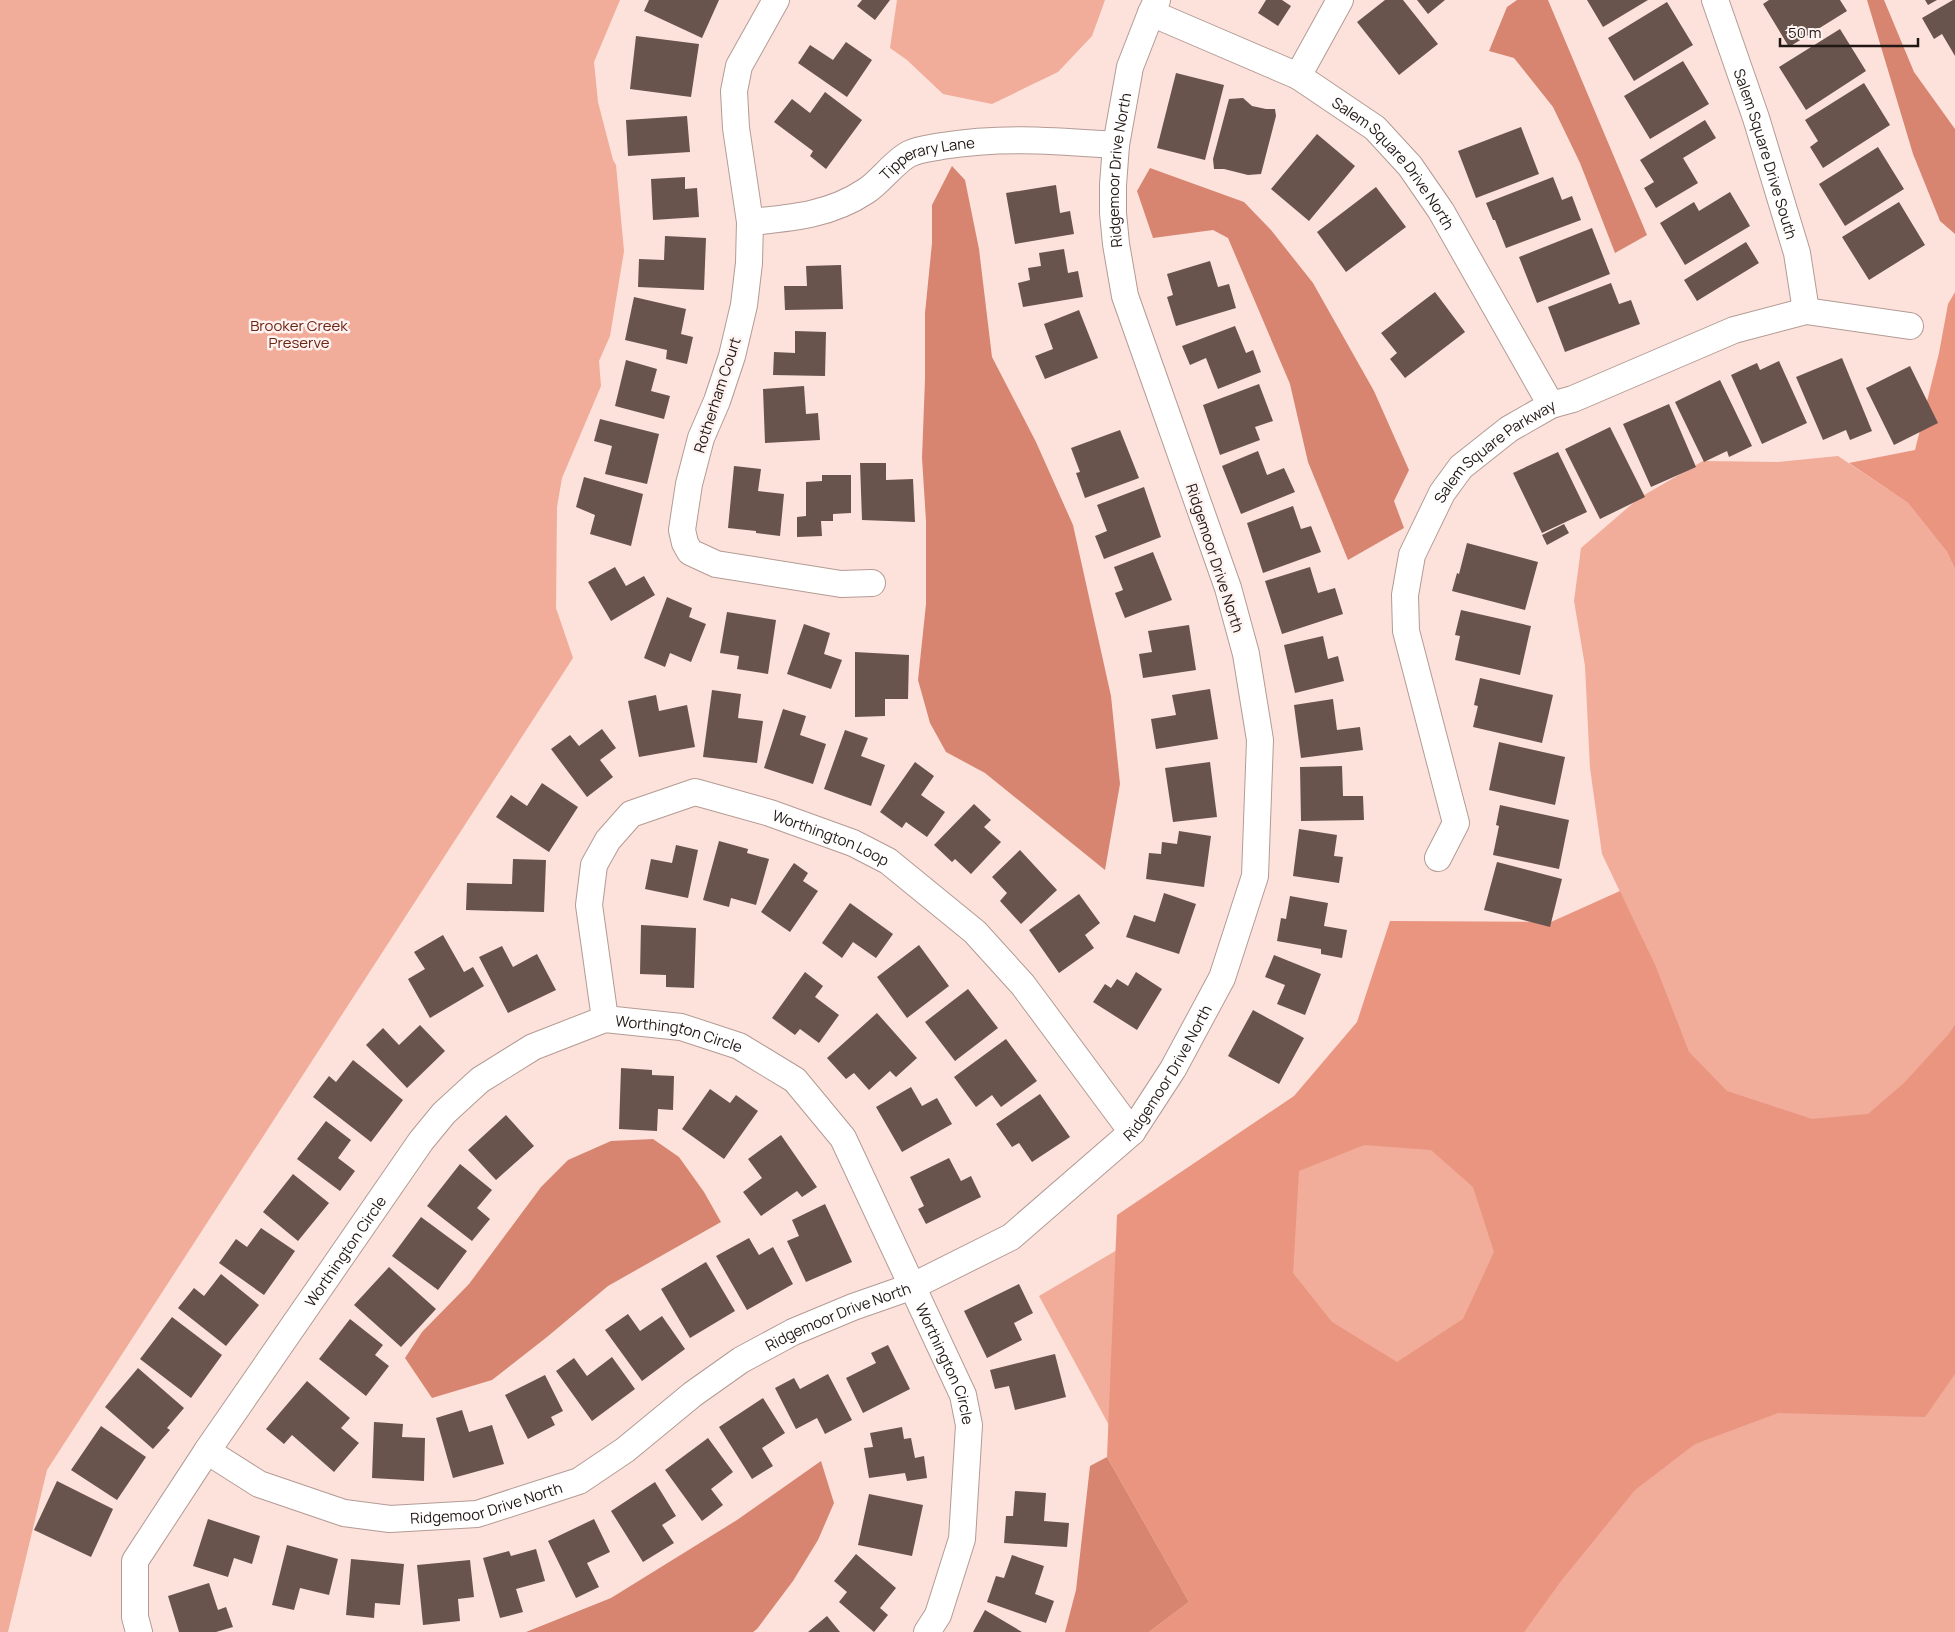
<svg xmlns="http://www.w3.org/2000/svg" width="1955" height="1632" font-family="Manrope,sans-serif">
	<style>
		.green { fill: #f1ac9a }
		.forest { fill: #e99580; fill-rule: evenodd }
		.water { fill: #d78570 }
		.building { fill: #68534d }
		.lines { fill: none; stroke-linecap: round; stroke-linejoin: round }
		.minor-casing { stroke: #b39b94; stroke-width: 28 }
		.minor { stroke: #fff; stroke-width: 26 }
		.labels { text-anchor: middle; dominant-baseline: central; stroke-width: 5; stroke-linejoin: round; paint-order: stroke }
		.street-label { font-size: 15px; fill: #211815; stroke: #fef3f1 }
		.park-label { font-size: 15px; fill: #6e2412; stroke: #fef3f1 }
	</style>
	<rect width="100%" height="100%" fill="#fce2db"/>
	<path class="green" d="M0,0H620L594,62L598,102L613,160L616,165L624,251L610,336L599,361L601,386L562,478L557,507L556,608L573,658L47,1470L8,1632H0Z
		M897,0H1105L1092,36L1058,72L992,104L943,94L907,60L890,48Z
		M1838,456L1908,503L1947,552L1955,569V1024L1947,1036L1955,1164V1632H1221L1039,1296L1643,940L1602,854L1590,768L1585,666L1574,601L1581,548L1639,498L1703,461L1778,462Z"/>
	<path class="forest" d="M1955,292V569L1947,552L1908,503L1849,463L1915,450L1939,353L1948,304Z
		M1620,891L1656,967L1689,1052L1727,1091L1812,1119L1868,1114L1904,1083L1947,1036L1955,1024V1374L1925,1417L1778,1413L1695,1444L1635,1490L1561,1581L1524,1632H1149L1189,1602L1107,1457L1117,1215L1294,1096L1357,1022L1390,921L1551,922ZM1364,1145L1431,1150L1473,1187L1494,1252L1463,1319L1397,1362L1332,1322L1293,1273L1299,1171Z"/>
	<path class="water" d="M1517,0H1548L1647,235L1615,253L1580,163L1553,107L1514,58L1489,51L1507,7Z
		M1867,0H1884L1914,72L1955,129V234L1940,221L1913,154Z
		M952,166L965,180L979,249L992,357L1036,442L1073,525L1111,696L1120,784L1105,870L985,773L946,752L930,723L918,680L926,604V521L922,458L925,379V313L932,243V205Z
		M1150,168L1244,202L1271,230L1313,283L1374,391L1409,470L1394,501L1404,528L1348,560L1308,462L1290,384L1228,238L1213,230L1153,238L1137,191Z
		M653,1139L679,1157L704,1192L721,1222L608,1286L547,1337L492,1380L432,1398L405,1358L422,1332L469,1284L541,1187L568,1160L611,1141Z
		M1107,1457L1189,1602L1149,1632H1065L1076,1590L1090,1466Z
		M821,1461L834,1503L818,1540L793,1581L757,1629L753,1632H526L611,1598L737,1520Z"/>
	<path class="building" d="M649,0H719L702,38L644,11Z
		M862,0H890L875,20L857,6Z
		M1266,0H1282L1291,6L1278,26L1258,13Z
		M1385,0H1403L1438,44L1399,75L1357,22Z
		M1417,0H1445L1428,14Z
		M1587,0H1648L1603,27Z
		M1769,0H1840L1847,11L1789,47L1763,4Z
		M1925,0H1937L1928,5Z
		M1953,0H1955V56L1942,34L1934,39L1922,18Z
		M1667,2L1693,45L1634,81L1608,38Z
		M1840,29L1866,71L1806,110L1779,67Z
		M636,36L699,44L691,97L630,89Z
		M846,42L872,60L847,97L798,63L810,45L833,60Z
		M1683,61L1709,104L1650,139L1624,96Z
		M1176,73L1224,85L1205,160L1157,148Z
		M1864,83L1890,125L1823,168L1810,147L1818,141L1805,120Z
		M825,92L862,120L826,169L810,156L813,151L774,122L792,99L810,113Z
		M1243,98L1252,106L1266,109H1275L1276,116L1261,174L1248,175L1224,169H1214L1213,159L1229,99Z
		M687,116L690,152L628,156L626,120Z
		M1705,120L1716,138L1683,158L1698,183L1656,208L1644,188L1654,182L1640,160Z
		M1521,127L1539,174L1476,198L1458,151Z
		M1317,134L1355,166L1309,221L1271,189Z
		M1878,147L1904,189L1845,226L1819,184Z
		M685,177V189L697,188L699,217L653,220L651,179Z
		M1553,177L1562,200L1572,196L1581,220L1506,248L1495,220H1493L1486,203Z
		M1056,185L1060,213L1070,211L1074,234L1015,244L1006,193Z
		M1376,187L1406,227L1346,272L1317,232Z
		M1730,192L1750,226L1685,265L1660,223L1694,202L1699,211Z
		M1899,202L1925,245L1869,280L1842,237Z
		M1592,228L1610,274L1537,303L1519,257Z
		M665,236L706,238L704,290L638,287L639,259L664,260Z
		M1746,242L1759,263L1697,301L1684,280Z
		M1064,249L1068,273L1078,271L1083,297L1023,307L1018,283L1030,280L1028,268L1041,266L1039,253Z
		M1210,261L1218,287L1229,284L1236,308L1176,326L1167,297L1173,295L1167,274Z
		M841,265L843,309L785,310L784,286H807L806,266Z
		M1611,283L1619,304L1631,300L1640,324L1565,352L1548,307Z
		M1435,292L1465,332L1405,378L1390,359L1397,353L1381,333Z
		M634,297L686,309L681,334L693,337L687,364L666,359L667,350L625,340Z
		M1079,310L1098,358L1045,379L1035,356L1053,349L1044,324Z
		M1235,326L1246,353L1253,350L1261,372L1218,389L1206,358L1190,365L1182,346Z
		M795,331L826,332L825,376L773,375L774,352L795,353Z
		M1842,358L1872,431L1850,440L1846,430L1823,440L1796,377Z
		M626,360L657,369L651,391L670,396L664,419L615,406Z
		M1779,361L1807,423L1762,444L1731,375L1757,363L1760,370Z
		M1910,366L1938,423L1894,445L1866,388Z
		M1720,380L1752,446L1729,457L1727,451L1704,462L1675,402Z
		M1259,384L1273,421L1255,427L1260,440L1220,455L1203,405Z
		M804,386L806,414L818,413L820,440L765,443L763,389Z
		M1669,404L1696,467L1651,487L1623,424Z
		M600,419L659,434L647,484L605,474L612,446L594,441Z
		M1610,427L1645,497L1600,519L1565,449Z
		M1120,430L1139,478L1085,498L1076,473L1080,472L1071,448Z
		M1258,451L1267,475L1284,468L1295,492L1241,514L1222,466Z
		M1558,452L1587,512L1542,533L1513,473Z
		M860,463H886V480L913,479L915,522L862,520Z
		M734,466L761,469L758,491L784,494L780,536L756,533V531L728,528Z
		M822,475H851V513L833,514V521H821L822,536L797,537V517L806,516V482L822,481Z
		M584,477L643,494L631,546L590,534L595,515L576,507Z
		M1144,487L1161,537L1104,559L1095,536L1107,531L1097,505Z
		M1293,506L1301,529L1311,526L1321,552L1263,573L1247,523Z
		M1564,524L1569,533L1547,545L1542,535Z
		M1467,543L1538,562L1525,610L1452,591L1457,573L1459,574Z
		M1153,552L1172,600L1125,618L1115,593L1123,590L1114,567Z
		M615,567L626,586L644,576L655,595L611,621L588,582Z
		M1310,567L1318,593L1335,588L1343,614L1282,634L1265,581Z
		M667,597L692,608L689,617L706,624L691,662L670,653L665,667L644,658Z
		M1461,610L1531,626L1520,675L1455,660L1460,636L1455,635Z
		M727,612L776,620L768,674L737,669L739,656L720,653Z
		M804,624L830,633L824,654L842,660L831,689L787,674Z
		M1189,625L1196,670L1143,678L1139,654L1152,652L1148,631Z
		M1323,636L1328,659L1338,656L1344,681L1295,693L1284,645Z
		M855,652L909,655L908,699H885V716L855,717Z
		M1480,678L1553,695L1542,743L1473,727L1478,706L1474,705Z
		M1210,689L1218,739L1156,749L1151,719L1176,715L1172,695Z
		M712,690L741,694L738,718L763,721L757,763L703,757Z
		M656,695L659,711L687,705L695,747L639,757L628,701Z
		M1333,699L1337,730L1360,727L1363,750L1301,758L1294,705Z
		M783,709L806,716L800,735L826,744L813,784L764,768Z
		M602,729L616,748L600,760L613,777L587,797L551,749L570,735L579,746Z
		M845,730L868,738L861,756L885,765L871,806L824,789Z
		M1499,742L1565,757L1555,805L1489,790Z
		M915,762L934,776L921,795L945,812L927,837L906,822L902,828L880,812Z
		M1210,762L1217,817L1173,822L1165,768Z
		M1342,766L1343,796H1363L1364,820L1301,821L1300,767Z
		M542,783L578,807L549,852L496,817L511,795L527,806Z
		M974,804L991,820L984,827L1001,842L971,874L955,859L952,862L934,845Z
		M1500,805L1569,820L1559,869L1493,855L1499,826L1496,825Z
		M1299,829L1337,835L1334,856L1343,857L1339,883L1293,876Z
		M1179,831L1211,836L1204,887L1146,879L1149,853L1161,854L1162,842L1177,844Z
		M719,841L748,849L747,853L769,859L756,905L731,898L729,907L703,900Z
		M676,845L698,850L688,898L645,889L651,859L672,863Z
		M1020,850L1057,890L1021,924L1000,901L1007,893L992,877Z
		M513,859L546,860L544,912L466,910L467,883L512,884Z
		M1497,862L1562,879L1550,927L1484,910Z
		M794,863L808,873L803,881L818,891L790,932L761,912Z
		M1164,893L1196,904L1179,954L1126,937L1134,915L1155,922Z
		M1079,894L1100,923L1085,935L1094,948L1059,973L1029,930Z
		M1290,896L1328,903L1324,926L1347,930L1342,958L1321,954V949L1277,941L1281,918L1286,919Z
		M850,903L893,934L876,958L853,942L842,958L822,943Z
		M641,925L696,928L694,988L666,987V975L640,974Z
		M443,935L464,972L473,967L484,986L430,1018L408,979L425,969L414,952Z
		M919,945L949,986L907,1018L877,977Z
		M502,946L513,967L537,954L556,990L508,1013L479,957Z
		M1274,955L1321,974L1305,1015L1277,1004L1285,985L1265,977Z
		M805,972L823,986L815,997L839,1015L819,1043L800,1029L795,1035L772,1018Z
		M1136,972L1162,989L1137,1030L1093,1002L1105,984L1111,988L1117,979L1128,986Z
		M968,989L998,1028L955,1061L925,1022Z
		M1253,1010L1304,1038L1279,1084L1228,1056Z
		M877,1013L917,1058L896,1077L890,1071L869,1090L854,1073L846,1079L827,1058Z
		M420,1025L445,1051L407,1088L366,1045L383,1028L399,1045Z
		M1006,1039L1037,1081L1001,1107L992,1095L976,1107L954,1077Z
		M353,1060L403,1100L371,1142L313,1097L329,1076L336,1082Z
		M621,1068L652,1070V1075L674,1076L673,1110L658,1109L657,1131L619,1129Z
		M911,1087L922,1106L937,1098L952,1124L902,1152L876,1107Z
		M710,1089L730,1103L736,1095L758,1111L724,1159L682,1129Z
		M1040,1094L1070,1137L1032,1162L1019,1143L1012,1147L996,1124Z
		M506,1115L534,1146L496,1180L468,1150Z
		M326,1121L351,1140L338,1158L355,1171L340,1191L297,1159Z
		M781,1135L817,1187L802,1197L797,1191L761,1216L743,1192L762,1178L748,1159Z
		M949,1158L961,1181L971,1176L981,1197L926,1224L918,1209L924,1206L910,1177Z
		M460,1164L492,1190L477,1208L490,1219L472,1241L427,1206Z
		M293,1174L329,1203L298,1241L263,1212Z
		M825,1204L852,1262L806,1282L787,1241L799,1236L792,1220Z
		M421,1217L467,1251L438,1290L392,1256Z
		M261,1228L295,1251L264,1295L219,1263L236,1239L247,1247Z
		M749,1238L759,1255L773,1247L793,1284L747,1310L716,1256Z
		M706,1262L735,1311L690,1338L661,1289Z
		M389,1267L436,1309L401,1347L354,1305Z
		M221,1274L259,1305L226,1346L178,1308L194,1288L204,1296Z
		M1019,1284L1033,1313L1014,1323L1022,1340L987,1358L964,1311Z
		M628,1314L640,1331L662,1316L685,1349L642,1381L605,1330Z
		M172,1317L222,1355L191,1398L140,1359Z
		M350,1319L383,1345L375,1355L389,1366L366,1396L319,1359Z
		M888,1345L910,1389L863,1413L846,1378L876,1363L871,1353Z
		M1055,1354L1066,1397L1015,1410L1009,1386L995,1389L990,1370Z
		M612,1357L635,1389L592,1421L556,1371L574,1358L587,1376Z
		M138,1368L184,1408L167,1428L170,1430L153,1449L105,1407Z
		M828,1374L852,1420L825,1434L817,1418L796,1429L775,1388L794,1378L800,1389Z
		M545,1375L563,1411L551,1417L555,1425L528,1439L505,1395Z
		M307,1381L350,1418L341,1428L359,1443L334,1472L292,1435L284,1444L266,1429Z
		M763,1398L785,1433L762,1448L773,1466L752,1479L719,1427Z
		M462,1410L469,1432L492,1425L504,1464L453,1478L436,1418Z
		M374,1422L403,1424L402,1437L425,1438L424,1481L372,1478Z
		M101,1426L146,1457L117,1500L71,1470Z
		M902,1427L904,1439L911,1438L915,1458L924,1456L927,1478L907,1481L905,1473L869,1478L864,1448L873,1447L870,1433Z
		M708,1438L733,1472L711,1489L723,1505L702,1521L665,1470Z
		M57,1481L113,1509L91,1557L34,1530Z
		M655,1482L676,1516L662,1525L674,1543L643,1562L611,1511Z
		M1015,1491L1046,1493L1044,1521L1069,1523L1067,1547L1004,1543L1006,1516H1013Z
		M869,1494L923,1505L912,1556L858,1545Z
		M208,1519L260,1536L252,1564L234,1558L228,1577L193,1566Z
		M594,1519L610,1552L587,1563L599,1587L576,1598L548,1541Z
		M287,1545L338,1559L329,1595L300,1588L294,1610L272,1605Z
		M536,1549L545,1581L516,1589L523,1612L500,1618L483,1558L509,1551L511,1556Z
		M856,1554L896,1588L880,1608L888,1615L874,1632L839,1602L847,1592L834,1581Z
		M1012,1555L1044,1566L1035,1594L1054,1601L1046,1623L987,1602L996,1576L1004,1578Z
		M351,1559L404,1564L400,1605L375,1603L374,1618L346,1615Z
		M470,1560L474,1597L458,1599L460,1621L423,1625L417,1565Z
		M209,1583L218,1610L226,1607L233,1627L216,1632H179L168,1596Z
		M985,1610L1022,1632H973Z
		M827,1616L840,1632H808Z"/>
	<g class="lines">
		<defs>
			<g id="minor">
				<path d="M776,0L739,66L734,91L736,128L750,222L749,263L744,305L732,356L717,401L701,438L689,484L682,530L685,543L690,552L716,564L841,584L872,583"/>
				<path id="s1" d="M1715,0L1756,118L1797,253L1806,311"/>
				<path id="s2" d="M1151,13L1298,76L1375,128L1410,166L1441,211L1551,405"/>
				<path d="M1298,76L1340,0"/>
				<path id="s3" d="M750,222C792,218 830,215 866,191C880,182 895,161 909,154C919,149 932,148 942,146C1002,136 1056,141 1116,145"/>
				<path id="s4" d="M1438,858L1456,823L1406,631L1405,595L1412,555L1442,493L1461,467L1509,429L1551,405L1573,399L1734,330L1806,311L1910,326"/>
				<path id="s5" d="M605,1019L589,905L594,865L608,840L631,814L695,792L770,813L853,843L888,861L975,932L1023,985L1132,1132"/>
				<path id="s6" d="M207,1451L259,1484L344,1513L390,1519L477,1514L579,1481L625,1450L693,1394L741,1360L793,1332L853,1307L913,1286L1011,1237L1132,1132L1173,1069L1222,978L1255,876L1260,740L1246,654L1228,588L1125,296L1116,244L1113,213V185L1116,145L1130,67L1151,13L1157,0"/>
				<path id="s7" d="M139,1632L135,1617V1561L207,1451L421,1141L444,1113L480,1080L533,1047L605,1019L681,1027L739,1046L795,1080L843,1138L963,1395L969,1425L962,1539L938,1615L927,1632"/>
			</g>
		</defs>
		<use href="#minor" class="minor-casing"/>
		<use href="#minor" class="minor"/>
	</g>
	<g class="labels">
		<g class="street-label">
			<text stroke="none"><textPath href="#s1" startOffset="162">Salem Square Drive South</textPath></text>
			<text stroke="none"><textPath href="#s3" startOffset="194">Tipperary Lane</textPath></text>
			<text stroke="none"><textPath href="#s2" startOffset="291">Salem Square Drive North</textPath></text>
			<text stroke="none"><textPath href="#s6" startOffset="2066">Ridgemoor Drive North</textPath></text>
			<text transform="translate(717 395) rotate(-72)">Rotherham Court</text>
			<text stroke="none"><textPath href="#s4" startOffset="451">Salem Square Parkway</textPath></text>
			<text transform="translate(1215 558) rotate(72)">Ridgemoor Drive North</text>
			<text stroke="none"><textPath href="#s5" startOffset="430">Worthington Loop</textPath></text>
			<text stroke="none"><textPath href="#s7" startOffset="880">Worthington Circle</textPath></text>
			<text stroke="none"><textPath href="#s6" startOffset="1121">Ridgemoor Drive North</textPath></text>
			<text stroke="none"><textPath href="#s7" startOffset="446">Worthington Circle</textPath></text>
			<text stroke="none"><textPath href="#s6" startOffset="701">Ridgemoor Drive North</textPath></text>
			<text stroke="none"><textPath href="#s7" startOffset="1331">Worthington Circle</textPath></text>
			<text stroke="none"><textPath href="#s6" startOffset="296">Ridgemoor Drive North</textPath></text>
		</g>
		<g class="park-label">
			<text x="299" y="325">Brooker Creek<tspan x="299" dy="17">Preserve</tspan></text>
		</g>
	</g>
	<path d="M1780 38v8h138v-8" fill="none" stroke="#211815" stroke-width="2.5"/>
	<text x="1788" y="38" font-size="15" fill="#211815" stroke="#fef3f1" stroke-width="4" paint-order="stroke">50 m</text>
</svg>
